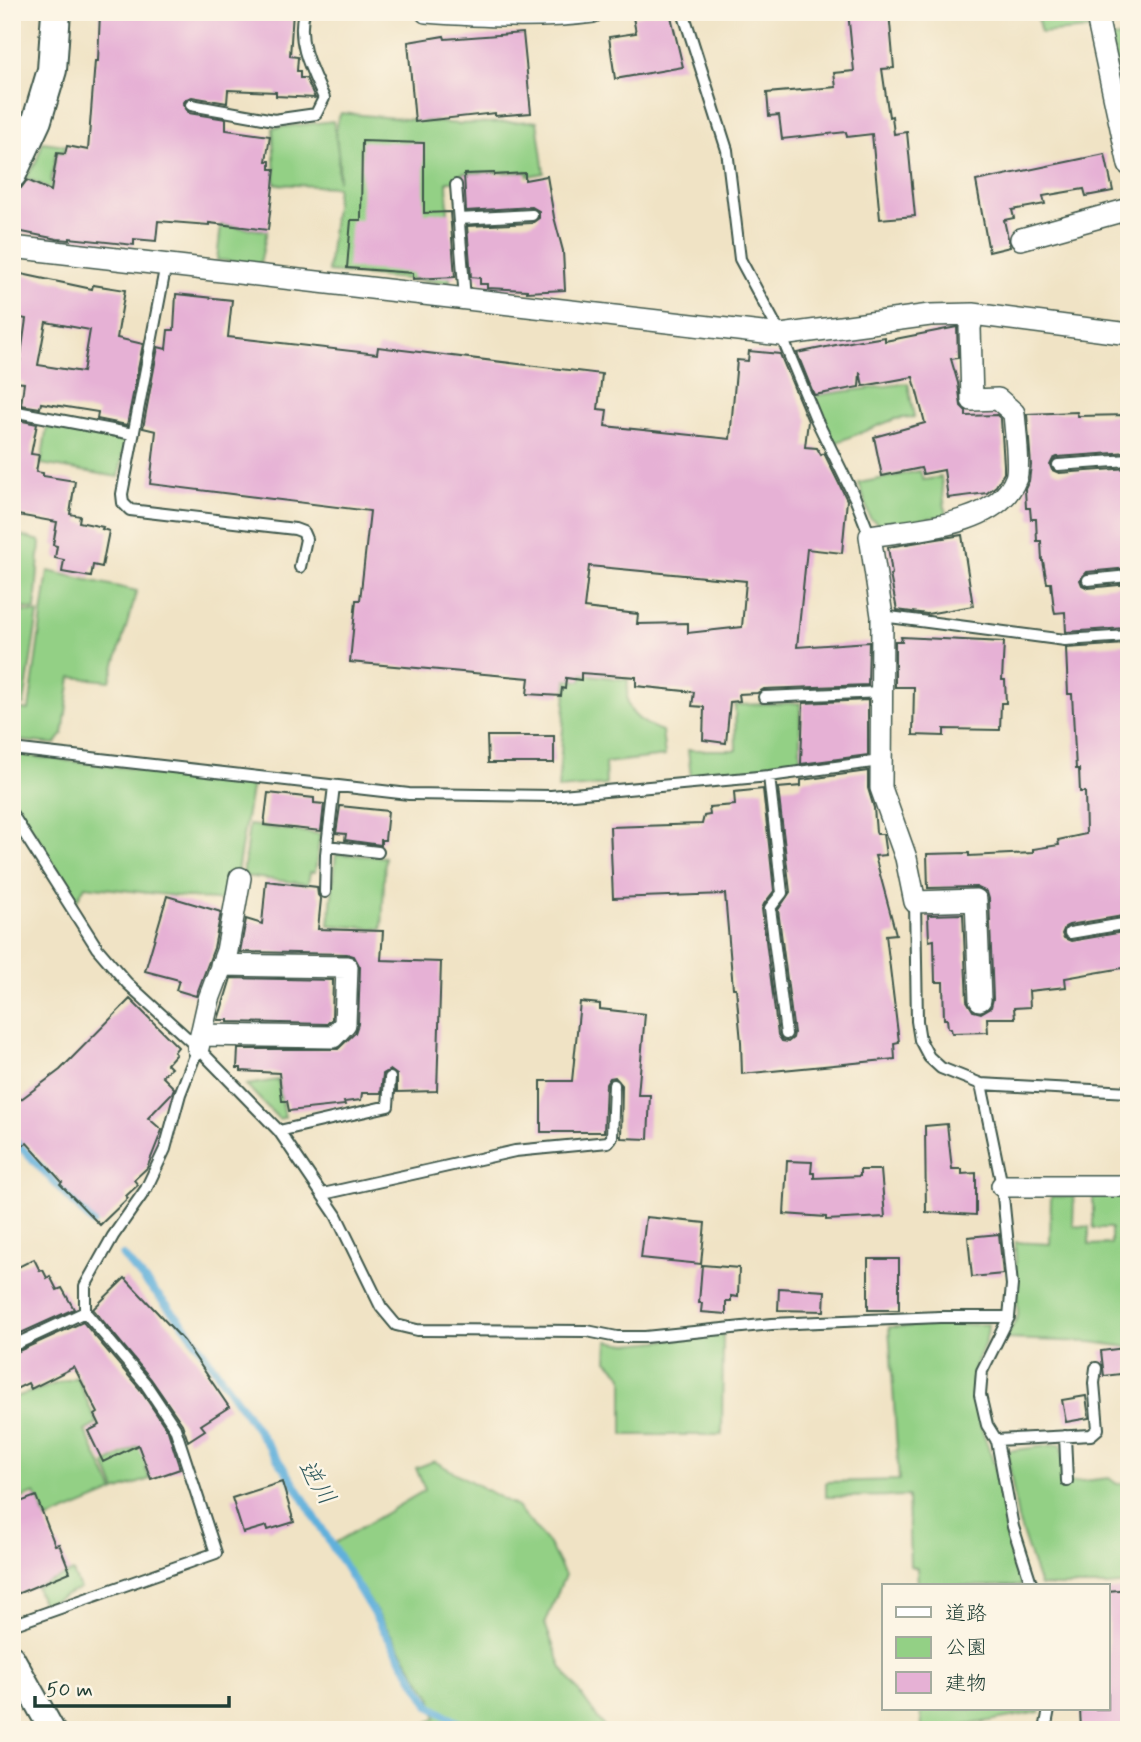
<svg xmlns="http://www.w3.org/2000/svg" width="1141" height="1742" font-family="Mynerve,'Klee One',sans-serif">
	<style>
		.green { fill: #93d085; stroke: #59865c; stroke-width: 2 }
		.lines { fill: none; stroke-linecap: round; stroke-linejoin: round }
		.stream { stroke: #61b0db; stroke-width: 8 }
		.building { fill: #e6b1d5; fill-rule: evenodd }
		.service-casing { stroke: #3e564a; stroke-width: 14 }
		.minor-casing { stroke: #3e564a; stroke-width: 24 }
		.tertiary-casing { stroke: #3e564a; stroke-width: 28 }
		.secondary-casing { stroke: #3e564a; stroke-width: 32 }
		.service { stroke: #fff; stroke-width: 10 }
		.minor { stroke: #fff; stroke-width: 21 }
		.tertiary { stroke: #fff; stroke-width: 24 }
		.secondary { stroke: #fff; stroke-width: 28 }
		.labels { text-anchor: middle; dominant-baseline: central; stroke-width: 5; stroke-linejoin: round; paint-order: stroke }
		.water-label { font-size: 24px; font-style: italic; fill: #305a5e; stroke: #fcf5e5 }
	</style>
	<rect width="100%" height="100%" fill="#fcf5e5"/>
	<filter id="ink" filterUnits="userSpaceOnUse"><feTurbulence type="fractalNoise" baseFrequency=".0143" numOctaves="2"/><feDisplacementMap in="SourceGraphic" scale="14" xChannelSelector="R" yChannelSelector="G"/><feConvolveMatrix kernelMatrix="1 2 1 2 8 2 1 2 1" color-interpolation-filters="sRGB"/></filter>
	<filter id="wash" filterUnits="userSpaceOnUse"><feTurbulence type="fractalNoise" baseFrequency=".00686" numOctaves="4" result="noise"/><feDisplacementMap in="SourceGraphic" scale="28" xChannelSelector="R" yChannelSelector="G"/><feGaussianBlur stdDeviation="1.57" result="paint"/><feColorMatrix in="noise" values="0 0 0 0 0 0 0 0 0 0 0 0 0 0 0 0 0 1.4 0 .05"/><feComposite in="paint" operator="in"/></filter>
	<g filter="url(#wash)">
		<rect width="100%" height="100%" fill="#f0e3c5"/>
		<path class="green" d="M1036,12H1084L1089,29L1041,33Z
			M1129,36V115L1110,38Z
			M341,113L458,124L537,121L544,173L528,176L527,172L462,173L463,181H447L450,283L328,272L337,187L275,184L273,128L333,121L338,152V181C344,159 329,133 341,113Z
			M43,142L65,145L64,153L56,152L51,182L106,194L44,198L47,187L26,178L36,162Z
			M221,225L267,231L260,264L217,260Z
			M908,383L914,417L895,419L835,443L812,396Z
			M47,426L125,440L119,477L41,464Z
			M920,471L923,480L941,477L946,516L880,525L870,518L859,483Z
			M12,533L40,541L35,610L12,606Z
			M48,571L137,591L110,681L71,677L63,734L55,744L12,740V708L29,710Z
			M12,610L38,613L24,705L12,704Z
			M582,674L628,680C628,686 626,696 628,703C631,718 649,726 662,731L665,756L605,763L606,785L558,789L567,680L581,681Z
			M800,703V765L691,777L688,750H736L735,705Z
			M12,754L252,783L232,902L85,886L77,900L12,799Z
			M249,825L320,834L315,872H310L308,884L243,876Z
			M336,854L385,857L382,929L329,925Z
			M278,1080L285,1117L279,1119L246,1085Z
			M1051,1196L1074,1197L1073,1226L1089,1227V1245L1111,1244V1228H1093V1197H1129V1347L1091,1342L1005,1339L1018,1316L1015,1242L1050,1244Z
			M988,1324C988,1347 975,1358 973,1375C970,1412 990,1446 999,1480C1008,1515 1014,1551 1021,1586H918L917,1568L910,1566L908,1496L826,1497V1482L899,1480L889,1327Z
			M723,1335L722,1435H623V1376L607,1360L608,1341L628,1344Z
			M77,1377L97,1424L85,1431L114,1492L47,1520L35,1493L12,1502V1398Z
			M168,1426L179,1452L157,1460L158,1464L146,1469L150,1479L116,1491L105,1464L144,1443L142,1438Z
			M1061,1444L1065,1483L1109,1478L1117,1484L1129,1483V1584L1108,1586H1040L1018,1520L1007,1451Z
			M434,1461L517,1507L549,1544L565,1575L545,1624L562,1668L606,1730H415L436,1718L431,1697L333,1544L425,1490L416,1468Z
			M73,1572L80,1589L43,1605L36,1587Z
			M921,1709H1040V1712L938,1730H922Z"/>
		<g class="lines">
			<path class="stream" d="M12,1138L93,1223
				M123,1256L186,1327L294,1483L430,1706L470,1730"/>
		</g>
		<g id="blocks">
			<path class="building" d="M100,12H293L290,56L298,57L297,71H300V78H306L315,98L276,96V92L228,90L227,103L192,97L186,99L183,104L189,113L226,119V130L270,136L266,161H270V169H275L268,230L209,223V225L158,221L156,241L134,239V245L70,238V240L57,239L12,230V190L21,188L27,180L51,191L57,153L65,154L67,146L88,150L95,61H98Z
				M658,12H670L683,67L615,79L609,37L636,33L633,17Z
				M848,12H889L894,68L882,69L889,117L892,116L894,134L907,132L915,216L880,219L872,134L847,137L846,132L782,139L779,115L769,116L767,93L836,87L834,73L854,71Z
				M523,33L531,113L495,116V113L415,122L408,42L444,36L445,39Z
				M362,141L424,143V213L450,212L455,277L413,279V273L347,268L351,220H361Z
				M1105,154L1113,191L1086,196L1084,189L1043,196L1045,204L1012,210L1014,218L1004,220L1010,247L989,252L976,181Z
				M494,173V175L525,173V180L547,176L554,217L563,251L565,290L527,292V290L487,288V284H480V278L471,277L467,226L532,223L539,218V211L532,207L466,211L464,174Z
				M12,272L92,289L93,285L125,290L117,338L143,344L127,425L97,419L98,412L41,403L40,408L21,405L24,383L14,382L17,362H20L26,319L12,316ZM46,322L90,330L83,372L38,365Z
				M176,294L232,300L228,337L377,354L378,347L602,374L598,409L607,410L605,426L730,439L737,360L748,361L749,351L780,354L808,421L805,447L817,448L821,455L824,453L847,500L842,553L807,549L797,647L869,642L868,685L764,689L757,693L739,694L740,701L730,702L726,743L703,740L704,707L692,706L694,692L636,686V677L581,673V680L566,678L565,689L562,688L561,696L527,694L529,678L350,662L356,600H360L370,511L150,484L156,431L143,428L158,347L166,349L168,330H174ZM589,566L746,581L742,627L688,633V623L637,624L638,614L584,608Z
				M957,327L958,358L951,359L958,383L961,406L966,411V416L997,415L1001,419L1004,465V473L996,486L987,493L948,498L944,470L923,474L921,468L882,476L874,437L925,423L913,377L863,386L860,372L859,387L814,395L797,353L860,340V341L885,337V341Z
				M1077,412L1078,416L1129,415V452L1057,457L1053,459L1050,465L1052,470L1059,473L1129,468V568L1087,572L1080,580L1082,585L1088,588L1129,584V616L1124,617L1125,628L1066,632L1065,612L1055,613L1054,609L1051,583H1047L1043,561H1042L1041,541H1037L1036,519H1031L1030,508H1026L1025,489L1029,481L1031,465L1027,414Z
				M18,420L37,424L31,454L39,455L36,472L43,473V476L75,481L70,514L80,516L79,522L103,527L102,529L109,531L102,567L93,565L91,577L62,572L64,560L55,558L57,546L53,545L57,522L12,514V424L17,425Z
				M962,535L973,606L927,614L897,610L890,575L892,574L888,547Z
				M901,637L1004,642L1002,680H1005L1006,703H1001L1000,730L944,729V736L913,735L914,687H895V641H902Z
				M1126,644L1129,678V915L1069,925L1065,927L1062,934L1064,938L1071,941L1129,931V967L1065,978L1066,987L1029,991L1030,1007L1014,1008L1015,1018H987L988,1032L952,1033L951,1029L948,1028L947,1019H944L943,982H935L934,940L929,941L928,915L963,914L967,1001L973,1011L981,1013L991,1007L993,999L989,899L987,892L976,887L928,888L927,854L969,853V856L1033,853V849L1059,845L1058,840L1086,834L1085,792H1080L1079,769H1076L1072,694H1068L1066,648Z
				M868,700V755L801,764L803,703Z
				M487,736H554V763H488Z
				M868,771V788L874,808L876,832L877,834H883L886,855L875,856L896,934L886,935L899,1042L894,1043L895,1059L742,1074L741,1042L736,988H733L725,894L613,898L610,827L702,824L704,816L710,815L709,807L735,805L734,792L763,789L774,891L764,904L762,909L778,1035L782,1041L788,1042L793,1038L794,1033L778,910L790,892L778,788L801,786V780Z
				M268,793L314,798V803L324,804L321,831L264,825Z
				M340,806L388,811L385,840H381V845L345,840L346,834L336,833Z
				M266,881L317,887L318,895L321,899L318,929L383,931L381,960L441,962L437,1091L397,1092V1075L390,1070L383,1074L381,1093H362L361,1100L344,1102L345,1105L289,1111L287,1101H282L279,1073L241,1071V1068H237L238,1049H338L355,1033L358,1024L360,967L354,956L347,954L240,952L246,919L262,924Z
				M167,896L221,912L214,948L196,996L176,990L179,980L145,971Z
				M231,978L333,980L332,1019L327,1024L228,1022V1020H218Z
				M130,999L178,1047L174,1052L176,1054L167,1064L171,1068L162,1076L174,1088L172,1093L148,1118L162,1130L147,1168L134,1180L138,1185L126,1196L128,1198L100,1225L60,1184L62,1182L27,1143L24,1145L12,1129V1106L60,1070Z
				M580,1002L600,1004V1009L645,1014L638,1095H650L648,1139L621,1138L622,1085L615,1077L610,1078L606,1084L604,1132H541V1081H572Z
				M947,1124L952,1169H962V1174L976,1173V1215L926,1212L925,1126Z
				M787,1161L812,1162L811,1173H814V1178L860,1176V1170H881L885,1217L826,1220V1217L784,1214Z
				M646,1217L705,1223L701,1264L641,1258Z
				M999,1234L1003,1274L972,1277L968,1237Z
				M34,1259L40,1271L43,1270L47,1278L50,1276L57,1290L62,1288L74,1309L12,1337V1270Z
				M868,1259H899V1310H868Z
				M702,1265L739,1268L738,1297L731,1296V1301H726V1314L701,1312L702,1303H699Z
				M125,1278L184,1341L229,1407L201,1425L205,1430L188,1441L182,1424L151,1379L93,1309Z
				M779,1288L825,1291L824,1311L778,1310Z
				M83,1322L139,1388L168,1431L180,1469L151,1479L138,1445L103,1462L88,1431L100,1425L95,1415L98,1413L74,1367L31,1389L28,1383L12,1391V1354Z
				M1125,1348V1352H1129V1373L1104,1376L1101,1351Z
				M1086,1396L1089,1418L1066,1422L1062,1400Z
				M282,1482L294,1522L268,1530L267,1526L243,1533L232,1498Z
				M36,1496L55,1545L59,1544L70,1572L12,1596V1505Z
				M1129,1589V1650H1127L1129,1730H1081L1080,1709H1108V1591Z"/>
		</g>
	</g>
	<g filter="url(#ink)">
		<use href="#blocks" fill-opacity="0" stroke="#3e564a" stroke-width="2"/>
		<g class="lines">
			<defs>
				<path id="service" d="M683,12L727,150L740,259L781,335L816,419L855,498L870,536
					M191,105L274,120L316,114L324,98C312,71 296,43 304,12
					M456,185L465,299
					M459,219L532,215
					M166,264L122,494L123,503L130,510L295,529L303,532L306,539L300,567
					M12,411L133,434
					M1058,465L1129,460
					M1088,580L1129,576
					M882,616L1065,640L1129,636
					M764,697L882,692
					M12,749L409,794L551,796L769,776L880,761
					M769,776L782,893L770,908L786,1034
					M12,814L97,948L127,983L198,1048L279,1131L336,1215L381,1307L396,1325L417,1330L587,1331L617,1337H645L772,1324L940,1317H1009
					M327,846L378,852
					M325,892L326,854L334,786
					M915,902L917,1021L920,1040L929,1057L941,1068L981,1084L1129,1092
					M1070,933L1129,923
					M981,1084L1002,1186L1012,1285L1009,1317L982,1371L980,1395L987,1425L997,1441L1013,1527L1032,1586
					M279,1131L388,1106L390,1078
					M323,1194L515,1151L608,1142L612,1137L614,1085
					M85,1312V1286L113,1236L146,1189L165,1149L180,1094L198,1048
					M12,1346L85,1312L145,1383L175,1428L216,1553L12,1625
					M1065,1436L1067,1481
					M996,1440L1091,1435L1098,1429L1094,1383L1096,1368
					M1045,1730L1049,1709"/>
				<path id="minor" d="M426,12C482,16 538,19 593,12
					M1096,12L1129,165
					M1021,239L1129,209
					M12,247L781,335L930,315L973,314L1129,334
					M973,314L970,328L972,400L998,399L1014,413C1015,427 1020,467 1016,478C998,527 913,529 870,536L882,616L881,788L906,858L915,902L976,900L980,1000
					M202,1035L333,1037L345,1024L347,967L221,965
					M198,1048L209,999L227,951L240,878
					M1002,1186H1129"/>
				<path id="tertiary" d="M12,1658L52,1730"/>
				<path id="secondary" d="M12,174L37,120L52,70L56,12"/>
			</defs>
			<use href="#service" class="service-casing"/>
			<use href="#minor" class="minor-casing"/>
			<use href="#tertiary" class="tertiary-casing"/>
			<use href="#secondary" class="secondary-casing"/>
			<use href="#service" class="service"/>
			<use href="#minor" class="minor"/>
			<use href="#tertiary" class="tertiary"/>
			<use href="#secondary" class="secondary"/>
		</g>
	</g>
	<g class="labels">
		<g class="water-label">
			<text transform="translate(316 1483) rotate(58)">逆川</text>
		</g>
	</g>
	<rect width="1141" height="1742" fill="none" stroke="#fcf5e5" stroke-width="42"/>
	<rect x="882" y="1584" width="228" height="126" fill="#fcf5e5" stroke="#a4ab9e" stroke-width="2"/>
	<rect x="896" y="1607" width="35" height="10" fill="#ffffff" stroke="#a4ab9e" stroke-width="2"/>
	<text x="945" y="1620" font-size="21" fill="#1f3d34">道路</text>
	<rect x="896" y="1637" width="35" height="21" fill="#93d085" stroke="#a4ab9e" stroke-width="2"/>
	<text x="945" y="1654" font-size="21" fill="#1f3d34">公園</text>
	<rect x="896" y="1672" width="35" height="21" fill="#e6b1d5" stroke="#a4ab9e" stroke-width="2"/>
	<text x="945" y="1690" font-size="21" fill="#1f3d34">建物</text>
	<path d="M35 1696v10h194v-10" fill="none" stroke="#1f3d34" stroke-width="3.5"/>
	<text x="46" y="1696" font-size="21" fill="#1f3d34" stroke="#fcf5e5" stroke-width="5" paint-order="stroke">50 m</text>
</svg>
